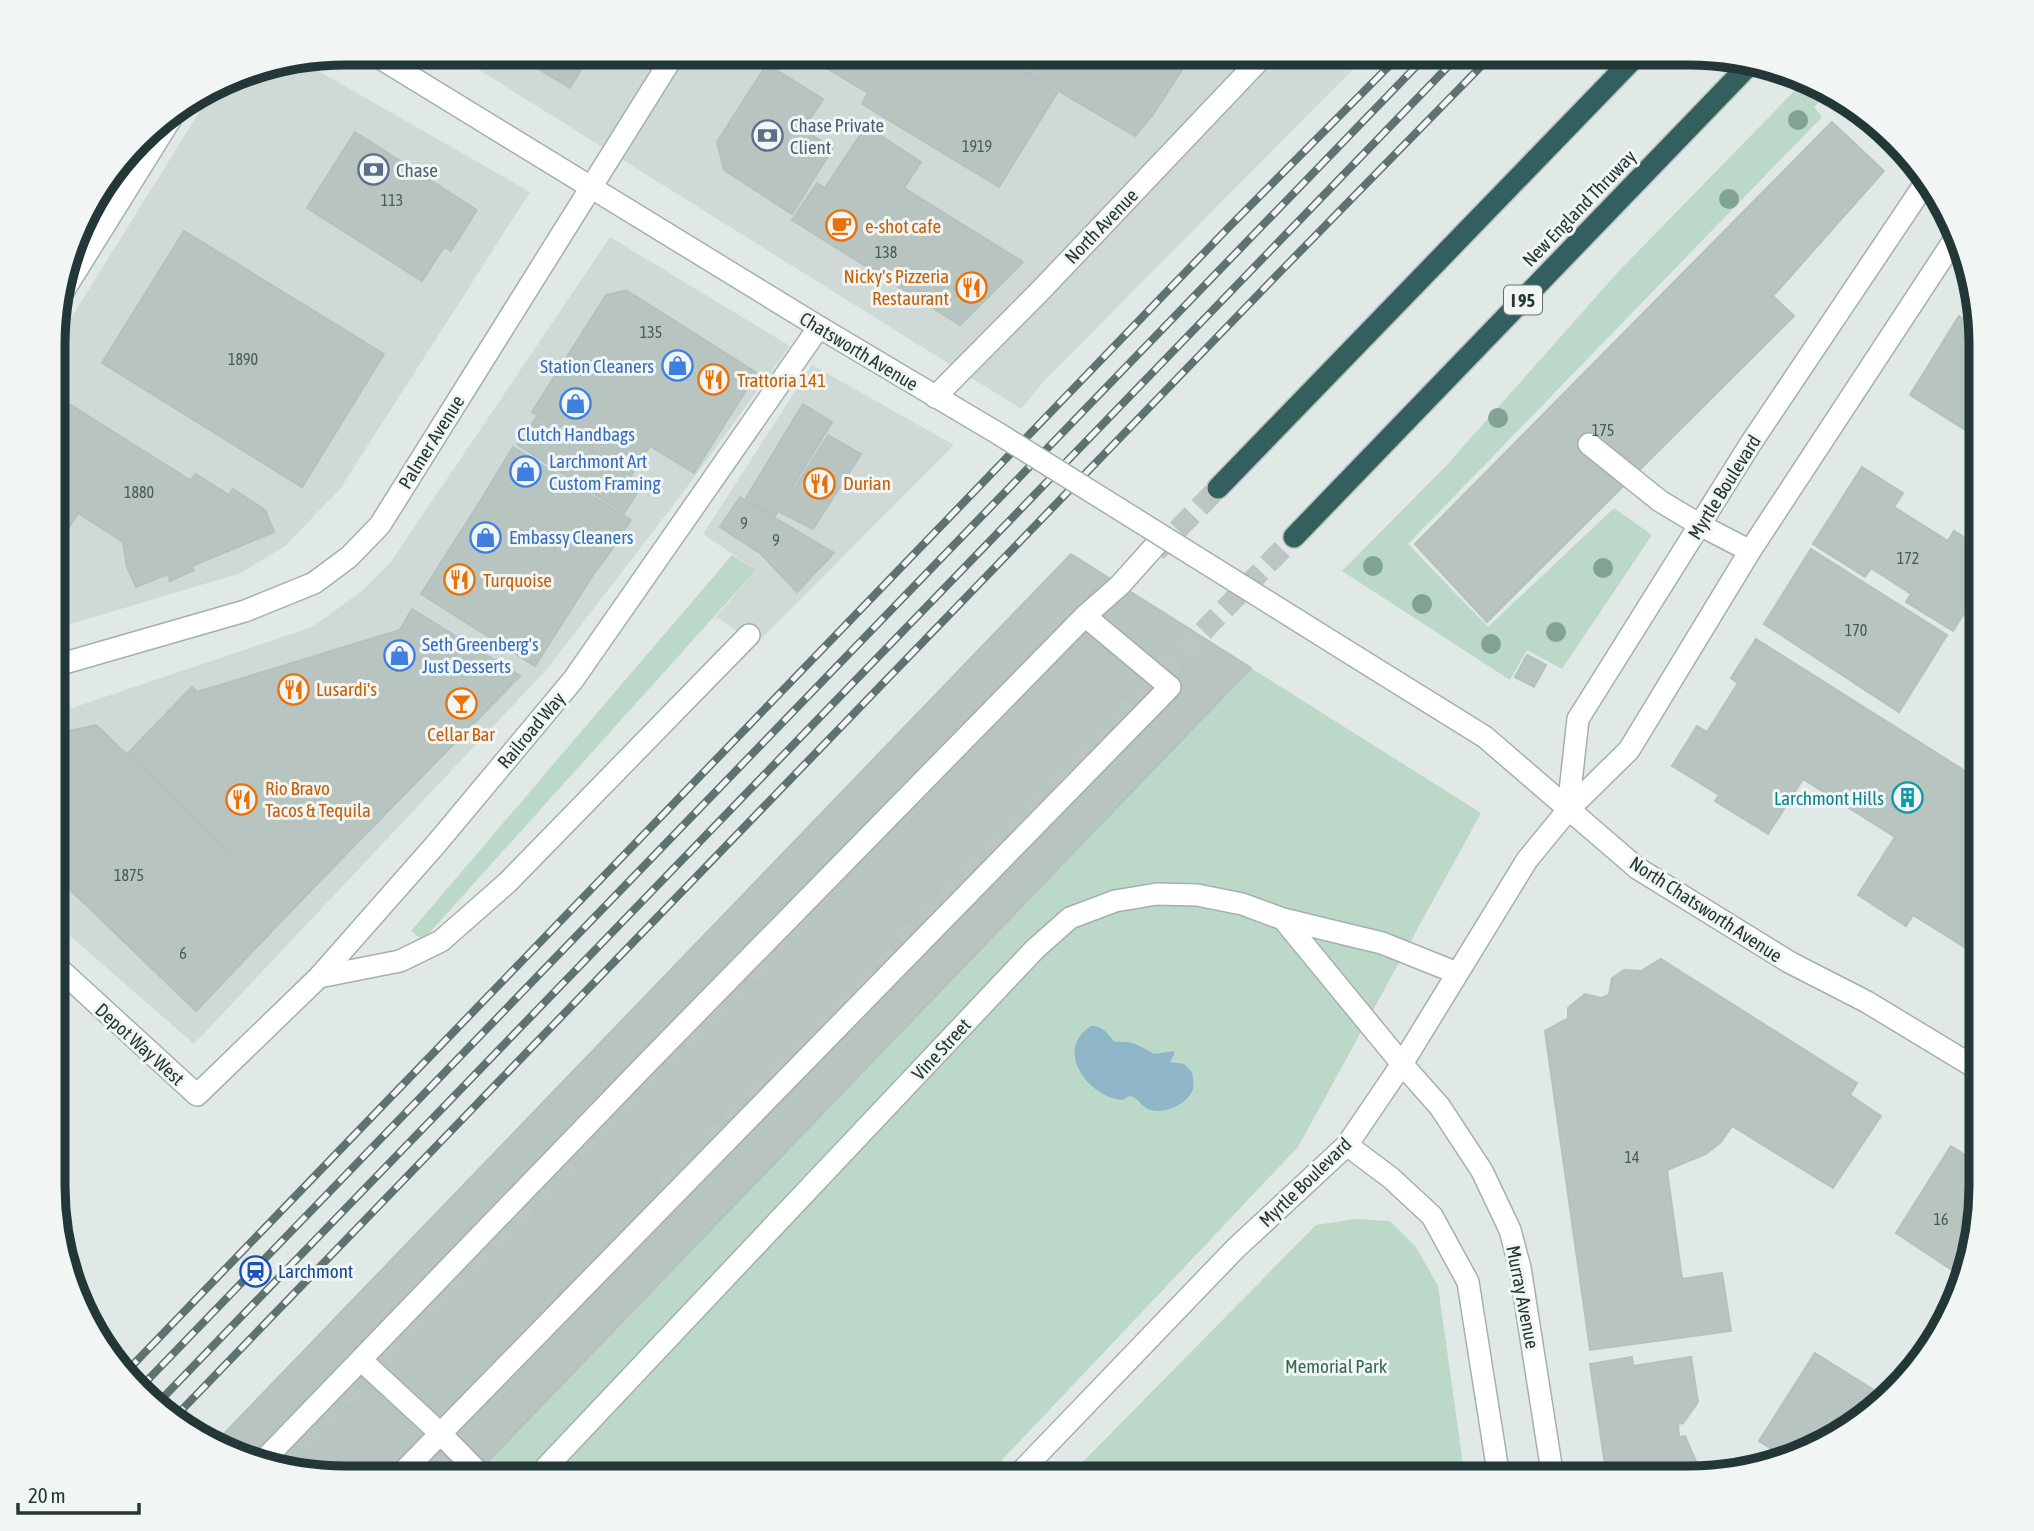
<svg xmlns="http://www.w3.org/2000/svg" width="2034" height="1531" font-family="'Asap Condensed',sans-serif">
	<style>
		.built { fill: #cfd9d6 }
		.green { fill: #bcd8c9 }
		.water { fill: #8fb5c8 }
		.building { fill: #b7c4c0; stroke: #b4c2bf; stroke-width: 2 }
		.lines { fill: none; stroke-linecap: round; stroke-linejoin: round }
		.motorway-tunnel { stroke: #bbc6c4; stroke-width: 21; stroke-dasharray: 21 10; stroke-linecap: butt }
		.service-casing { stroke: #a4b0ae; stroke-width: 24 }
		.minor-casing { stroke: #a4b0ae; stroke-width: 24 }
		.tertiary-casing { stroke: #a4b0ae; stroke-width: 24 }
		.motorway-casing { stroke: #bdc3c3; stroke-width: 24 }
		.service { stroke: #fff; stroke-width: 21 }
		.minor { stroke: #fff; stroke-width: 21 }
		.tertiary { stroke: #fff; stroke-width: 21 }
		.motorway { stroke: #33605f; stroke-width: 21 }
		.rail-casing { stroke: #5e7371; stroke-width: 8 }
		.rail { stroke: #f1f6f5; stroke-width: 5; stroke-dasharray: 16; stroke-linecap: butt }
		.tertiary-bridge-casing { stroke: #a4b0ae; stroke-width: 24; stroke-linecap: butt }
		.tertiary-bridge { stroke: #fff; stroke-width: 21 }
		.tree { fill: #81a394 }
		.labels { text-anchor: middle; dominant-baseline: central; stroke-width: 6; stroke-linejoin: round; paint-order: stroke }
		.number-label { font-size: 16px; fill: #485b58 }
		.shield { fill: #f1f6f5; stroke: #61716f; stroke-width: 2 }
		.shield-label { font-size: 18px; font-weight: bold; fill: #233836 }
		.service-label { font-size: 19px; fill: #4e5e75; stroke: #f1f6f5; text-anchor: start }
		.street-label { font-size: 19px; fill: #233836; stroke: #f1f6f5 }
		.food-label { font-size: 19px; fill: #c56008; stroke: #f1f6f5; text-anchor: start }
		.shop-label { font-size: 19px; fill: #366cbe; stroke: #f1f6f5; text-anchor: start }
		.culture-label { font-size: 19px; fill: #0d838f; stroke: #f1f6f5; text-anchor: end }
		.transit-label { font-size: 19px; fill: #164399; stroke: #f1f6f5; text-anchor: start }
		.park-label { font-size: 19px; fill: #336951; stroke: #f1f6f5 }
		.rim { fill: none; stroke: #233836; stroke-width: 9 }
	</style>
	<rect width="100%" height="100%" fill="#e1e9e7"/>
	<path class="built" d="M452,53H1369L1043,382L1021,409Z
		M299,60L530,192L340,489L285,546L241,573L54,629L55,344L213,90L251,68Z
		M610,237L790,346L679,498L547,669L194,1044L54,922V714L312,627L362,591L391,562Z
		M812,365L954,445L756,644L716,617L756,570L703,534Z"/>
	<path class="green" d="M1807,78L1829,92L1814,107L1822,117L1408,544L1488,627L1614,508L1652,535L1562,669L1527,650L1510,680L1342,571L1446,466L1617,273Z
		M732,555L756,570L423,940L411,931Z
		M1251,668L1481,813L1298,1147L985,1478H472Z
		M1355,1219L1390,1221L1416,1247L1438,1286L1465,1478H1067L1316,1225Z"/>
	<path class="water" d="M1091,1026C1104,1026 1107,1034 1115,1042C1135,1041 1137,1045 1154,1054L1174,1051V1055L1170,1062L1184,1064L1192,1072C1193,1077 1194,1084 1193,1089C1188,1104 1165,1114 1151,1110C1141,1108 1139,1097 1129,1096L1123,1100C1089,1098 1053,1050 1091,1026Z"/>
	<path class="building" d="M512,53H591L570,88Z
		M802,53H992L1057,93L999,187L862,104L868,93Z
		M994,53H1193L1152,116L1135,136Z
		M767,64L823,99L803,130L833,148L792,214L724,170L717,142Z
		M1832,122L1884,171L1773,296L1794,316L1487,622L1415,544Z
		M866,126L921,162L904,188L1023,262L960,325L792,220L817,183L825,188Z
		M355,132L477,210L451,251L444,247L422,281L307,208Z
		M184,231L384,354L302,487L102,363Z
		M626,290L757,373L694,473L650,446L631,476L532,412L606,295Z
		M1959,316L1978,328L1981,345V440L1910,395Z
		M55,395L190,480L196,474L229,495L233,489L265,510L274,532L192,566L194,570L170,581L168,574L136,587L127,567L123,542L78,513L55,549Z
		M803,404L832,422L775,516L746,498Z
		M538,415L627,473L623,480L639,490L624,513L518,445Z
		M828,435L861,454L813,529L780,512Z
		M513,447L631,520L612,549L495,477Z
		M1862,467L1903,493L1894,507L1948,541L1954,531L1981,548V587L1953,631L1906,602L1911,594L1871,568L1865,577L1813,544Z
		M495,477L612,549L593,575L479,503Z
		M740,497L834,553L797,592L761,554L720,527Z
		M479,503L593,575L535,666L421,594Z
		M1811,549L1947,635L1899,712L1764,624Z
		M1071,554L1251,668L472,1478H326L233,1456L214,1444Z
		M412,609L520,676L355,845L197,692L400,630Z
		M1756,639L1981,781V938L1972,952L1913,915L1906,926L1858,895L1895,837L1803,779L1768,834L1715,801L1719,795L1672,766L1697,726L1707,732L1738,683L1731,678Z
		M1527,655L1546,665L1534,687L1515,677Z
		M192,687L355,845L291,911L128,753Z
		M96,725L291,911L196,1011L54,874V734Z
		M1661,959L1857,1083L1850,1095L1881,1116L1833,1188L1732,1126L1721,1142L1706,1154L1667,1170L1682,1279L1722,1273L1731,1331L1590,1350L1545,1031L1568,1018V1008L1585,994L1601,998L1609,995L1612,978L1624,970L1641,971Z
		M1951,1146L1981,1165V1205L1964,1278L1896,1233Z
		M1815,1353L1885,1397L1818,1449L1784,1457L1759,1441Z
		M1632,1357L1633,1366L1691,1357L1698,1402L1683,1423L1678,1424L1679,1437L1685,1436L1702,1475L1689,1478H1607L1590,1364Z"/>
	<g class="lines">
		<path class="motorway-tunnel" d="M1156,552L1218,488
			M665,1189L1294,537
			M276,1466L835,885"/>
		<defs>
			<path id="service" d="M56,303L175,112
				M1589,444L1660,501L1700,525L1750,551
				M1283,919L1382,943L1457,973
				M319,977L400,961L441,941L507,883L749,635
				M361,1360L440,1433L484,1478
				M261,1463L648,1062L1085,616L1120,585L1163,537
				M397,1478L1170,687L1085,616
				M536,1478L1035,949L1070,918L1115,901L1157,894L1197,895L1242,904L1283,919L1402,1064"/>
			<path id="minor" d="M935,397L1042,289L1266,53
				M54,964L197,1095L319,977L437,843L573,680L819,327
				M1971,1064L1981,1049"/>
			<path id="tertiary" d="M372,53L819,327L999,434
				M1345,650L1485,737L1637,868L1789,962L1867,1002L1981,1071
				M54,666L245,611L314,583L349,557L380,525L675,53
				M1568,810L1578,719L1751,443L1926,182
				M1402,1064L1440,1107L1482,1171L1510,1230L1520,1268L1553,1478
				M1347,1145L1391,1178L1432,1216L1468,1282L1499,1478
				M1015,1478L1235,1249L1347,1145L1402,1064L1527,860L1568,810L1629,750L1750,551L1956,237"/>
			<path id="motorway" d="M1218,488L1639,53
				M1294,537L1751,63"/>
		</defs>
		<use href="#service" class="service-casing"/>
		<use href="#minor" class="minor-casing"/>
		<use href="#tertiary" class="tertiary-casing"/>
		<use href="#motorway" class="motorway-casing"/>
		<use href="#service" class="service"/>
		<use href="#minor" class="minor"/>
		<use href="#tertiary" class="tertiary"/>
		<use href="#motorway" class="motorway"/>
		<defs>
			<path id="rail" d="M126,1372L1230,226L1402,53
				M139,1389L1429,53
				M154,1407L1461,53
				M173,1419L1279,273L1494,53"/>
		</defs>
		<use href="#rail" class="rail-casing"/>
		<use href="#rail" class="rail"/>
		<defs>
			<path id="tertiary-bridge" d="M999,434L1345,650"/>
		</defs>
		<use href="#tertiary-bridge" class="tertiary-bridge-casing"/>
		<use href="#tertiary-bridge" class="tertiary-bridge"/>
	</g>
	<g class="tree">
		<circle cx="1798" cy="120" r="10"/>
		<circle cx="1729" cy="199" r="10"/>
		<circle cx="1498" cy="418" r="10"/>
		<circle cx="1373" cy="566" r="10"/>
		<circle cx="1603" cy="568" r="10"/>
		<circle cx="1422" cy="604" r="10"/>
		<circle cx="1556" cy="632" r="10"/>
		<circle cx="1491" cy="644" r="10"/>
	</g>
	<defs>
		<symbol id="bank-ring" viewBox="-11 -11 22 22"><circle r="9.5" fill="#f1f6f5" stroke="#5c6f8a" stroke-width="1.5"/><path d="M-6-4H6V4H-6ZM0-2.3a2.3 2.3 0 1 0 0 4.6a2.3 2.3 0 1 0 0-4.6Z" fill="#5c6f8a"/></symbol>
		<symbol id="cafe-ring" viewBox="-11 -11 22 22"><circle r="9.5" fill="#f1f6f5" stroke="#e8710a" stroke-width="1.5"/><path d="M-5.5-4.5H6V0H3Q3 3.5 0 3.5H-2.5Q-5.5 3.5-5.5 0ZM3-3.2v2h1.7v-2ZM-6 4.5H4V6H-6Z" fill="#e8710a"/></symbol>
		<symbol id="restaurant-ring" viewBox="-11 -11 22 22"><circle r="9.5" fill="#f1f6f5" stroke="#e8710a" stroke-width="1.5"/><path d="M-5-6h1v4h1v-4h1v4h1v-4h1v5L-1.5 .5V6h-2V.5L-5-1ZM5-6V6H3V1.5H1.5Q1.5-4 5-6Z" fill="#e8710a"/></symbol>
		<symbol id="shop-ring" viewBox="-11 -11 22 22"><circle r="9.5" fill="#f1f6f5" stroke="#3f7fe0" stroke-width="1.5"/><path d="M-5-2.5h2.3a2.7 3.5 0 0 1 5.4 0H5L5.5 6h-11ZM-1.5-2.5h3a1.5 2.3 0 0 0-3 0Z" fill="#3f7fe0"/></symbol>
		<symbol id="bar-ring" viewBox="-11 -11 22 22"><circle r="9.5" fill="#f1f6f5" stroke="#e8710a" stroke-width="1.5"/><path d="M-6-5H6L.8 .8V4.5H3.5V6h-7V4.5H-.8V.8Z" fill="#e8710a"/></symbol>
		<symbol id="building-ring" viewBox="-11 -11 22 22"><circle r="9.5" fill="#f1f6f5" stroke="#0f9aa8" stroke-width="1.5"/><path d="M-4-6H4V6H1V3H-1V6H-4ZM-2.5-4.3h1.7v1.8h-1.7ZM.8-4.3h1.7v1.8H.8ZM-2.5-1h1.7V.8h-1.7ZM.8-1h1.7V.8H.8Z" fill="#0f9aa8"/></symbol>
		<symbol id="station-ring" viewBox="-11 -11 22 22"><circle r="9.5" fill="#f1f6f5" stroke="#1a4fb4" stroke-width="1.5"/><path d="M-3-6H3Q5-6 5-4V2Q5 4 3 4L4.5 6H3L1.5 4h-3L-3 6H-4.5L-3 4Q-5 4-5 2V-4Q-5-6-3-6ZM-3.5-4v3h7v-3ZM-3.5 1v1.5H-2V1ZM2 1v1.5H3.5V1Z" fill="#1a4fb4"/></symbol>
	</defs>
	<g fill-rule="evenodd">
		<use href="#bank-ring" x="750" y="118" width="35" height="35"/>
		<use href="#bank-ring" x="356" y="152" width="35" height="35"/>
		<use href="#cafe-ring" x="824" y="208" width="35" height="35"/>
		<use href="#restaurant-ring" x="954" y="270" width="35" height="35"/>
		<use href="#shop-ring" x="660" y="348" width="35" height="35"/>
		<use href="#restaurant-ring" x="696" y="362" width="35" height="35"/>
		<use href="#shop-ring" x="558" y="386" width="35" height="35"/>
		<use href="#shop-ring" x="508" y="454" width="35" height="35"/>
		<use href="#restaurant-ring" x="802" y="466" width="35" height="35"/>
		<use href="#shop-ring" x="468" y="520" width="35" height="35"/>
		<use href="#restaurant-ring" x="442" y="562" width="35" height="35"/>
		<use href="#shop-ring" x="382" y="638" width="35" height="35"/>
		<use href="#restaurant-ring" x="276" y="672" width="35" height="35"/>
		<use href="#bar-ring" x="444" y="686" width="35" height="35"/>
		<use href="#building-ring" x="1890" y="780" width="35" height="35"/>
		<use href="#restaurant-ring" x="224" y="782" width="35" height="35"/>
		<use href="#station-ring" x="238" y="1254" width="35" height="35"/>
	</g>
	<g class="labels">
		<g class="number-label">
			<text x="977" y="146">1919</text>
			<text x="392" y="200">113</text>
			<text x="886" y="252">138</text>
			<text x="651" y="332">135</text>
			<text x="243" y="359">1890</text>
			<text x="1603" y="430">175</text>
			<text x="139" y="492">1880</text>
			<text x="744" y="523">9</text>
			<text x="776" y="540">9</text>
			<text x="1908" y="558">172</text>
			<text x="1856" y="630">170</text>
			<text x="129" y="875">1875</text>
			<text x="183" y="953">6</text>
			<text x="1632" y="1157">14</text>
			<text x="1941" y="1219">16</text>
		</g>
		<rect class="shield" x="1504" y="285.5" width="38" height="29" rx="5"/>
		<g class="shield-label">
			<text x="1523" y="300">I 95</text>
		</g>
		<g class="service-label">
			<text x="790" y="125">Chase Private<tspan x="790" dy="22">Client</tspan></text>
			<text x="396" y="170">Chase</text>
		</g>
		<g class="street-label">
			<text transform="translate(1579 208) rotate(-46)">New England Thruway</text>
			<text transform="translate(1101 226) rotate(-46)">North Avenue</text>
			<text transform="translate(859 351) rotate(31)">Chatsworth Avenue</text>
			<text transform="translate(431 442) rotate(-58)">Palmer Avenue</text>
			<text transform="translate(1724 487) rotate(-58)">Myrtle Boulevard</text>
			<text transform="translate(531 730) rotate(-50)">Railroad Way</text>
			<text transform="translate(1706 909) rotate(33)">North Chatsworth Avenue</text>
			<text transform="translate(140 1044) rotate(42)">Depot Way West</text>
			<text transform="translate(941 1049) rotate(-47)">Vine Street</text>
			<text transform="translate(1305 1182) rotate(-44)">Myrtle Boulevard</text>
			<text transform="translate(1523 1297) rotate(79)">Murray Avenue</text>
		</g>
		<g class="food-label">
			<text x="865" y="226">e-shot cafe</text>
			<text x="949" y="276" text-anchor="end">Nicky's Pizzeria<tspan x="949" dy="22">Restaurant</tspan></text>
			<text x="737" y="380">Trattoria 141</text>
			<text x="843" y="483">Durian</text>
			<text x="483" y="580">Turquoise</text>
			<text x="316" y="689">Lusardi's</text>
			<text x="461" y="734" text-anchor="middle">Cellar Bar</text>
			<text x="265" y="788">Rio Bravo<tspan x="265" dy="22">Tacos &amp; Tequila</tspan></text>
		</g>
		<g class="shop-label">
			<text x="654" y="366" text-anchor="end">Station Cleaners</text>
			<text x="576" y="434" text-anchor="middle">Clutch Handbags</text>
			<text x="549" y="461">Larchmont Art<tspan x="549" dy="22">Custom Framing</tspan></text>
			<text x="509" y="537">Embassy Cleaners</text>
			<text x="422" y="644">Seth Greenberg's<tspan x="422" dy="22">Just Desserts</tspan></text>
		</g>
		<g class="culture-label">
			<text x="1884" y="798">Larchmont Hills</text>
		</g>
		<g class="transit-label">
			<text x="278" y="1271">Larchmont</text>
		</g>
		<g class="park-label">
			<text x="1336" y="1366">Memorial Park</text>
		</g>
	</g>
	<path d="M0 0H2034V1531H0ZM345 65H1689A280 280 0 0 1 1969 345V1186A280 280 0 0 1 1689 1466H345A280 280 0 0 1 65 1186V345A280 280 0 0 1 345 65Z" fill="#f1f6f5" fill-rule="evenodd"/>
	<path class="rim" d="M345 65H1689A280 280 0 0 1 1969 345V1186A280 280 0 0 1 1689 1466H345A280 280 0 0 1 65 1186V345A280 280 0 0 1 345 65Z"/>
	<path d="M18 1503v10h121v-10" fill="none" stroke="#233836" stroke-width="3.5"/>
	<text x="28" y="1503" font-size="21" fill="#233836" stroke="#f1f6f5" stroke-width="5" paint-order="stroke">20 m</text>
</svg>
